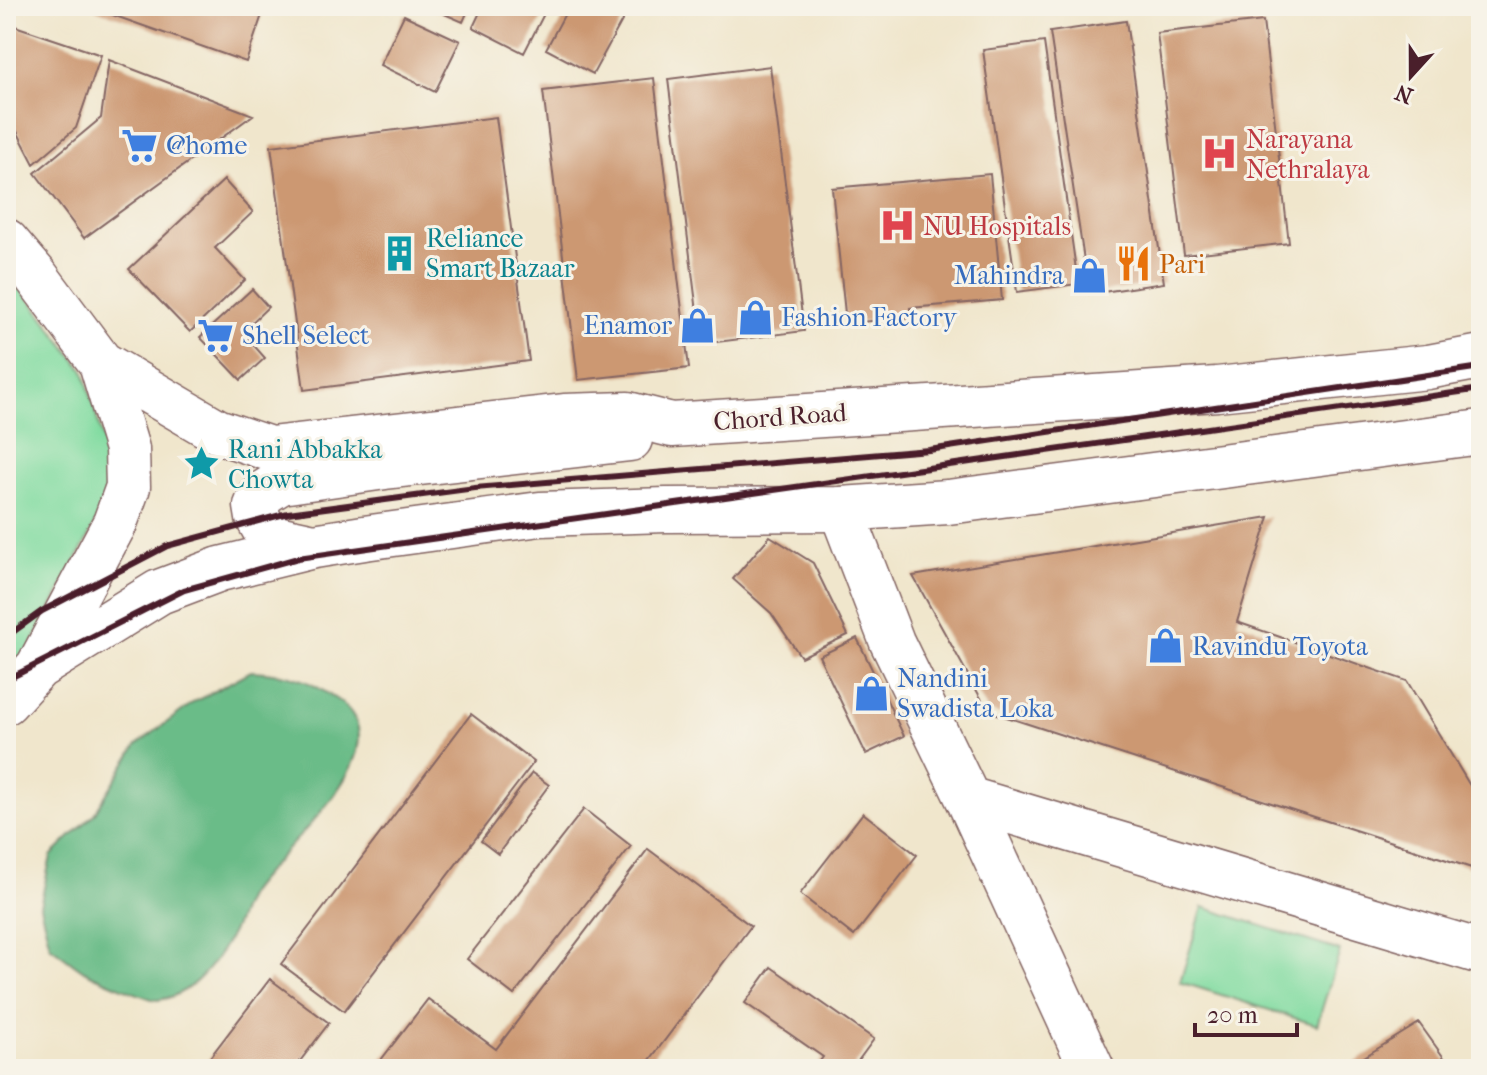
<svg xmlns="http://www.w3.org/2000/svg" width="1487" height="1075" font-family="'IM FELL French Canon',serif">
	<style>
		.green { fill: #83dca2; stroke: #667e66; stroke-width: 2 }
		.forest { fill: #6abc88; stroke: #5a6e5a; stroke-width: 2 }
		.building { fill: #cc9872 }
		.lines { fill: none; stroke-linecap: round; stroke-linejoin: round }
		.minor-casing { stroke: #846563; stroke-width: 47 }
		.major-casing { stroke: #846563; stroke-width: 47 }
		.minor { stroke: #fff; stroke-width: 44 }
		.major { stroke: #fff; stroke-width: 44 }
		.rail { stroke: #4a1f2b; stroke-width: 6 }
		.labels { text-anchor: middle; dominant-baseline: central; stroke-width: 6; stroke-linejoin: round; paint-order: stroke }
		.health-label { font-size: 26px; fill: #be3a42; stroke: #f7f3e8; text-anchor: start }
		.shop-label { font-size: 26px; fill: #366cbe; stroke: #f7f3e8; text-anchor: start }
		.culture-label { font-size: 26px; fill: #0d838f; stroke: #f7f3e8; text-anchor: start }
		.food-label { font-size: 26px; fill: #c56008; stroke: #f7f3e8; text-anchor: start }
		.street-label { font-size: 26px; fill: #4a1f2b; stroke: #f7f3e8 }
	</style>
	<rect width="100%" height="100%" fill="#f7f3e8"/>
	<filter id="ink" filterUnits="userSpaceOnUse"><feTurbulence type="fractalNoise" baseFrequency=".0125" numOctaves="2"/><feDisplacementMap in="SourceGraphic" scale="16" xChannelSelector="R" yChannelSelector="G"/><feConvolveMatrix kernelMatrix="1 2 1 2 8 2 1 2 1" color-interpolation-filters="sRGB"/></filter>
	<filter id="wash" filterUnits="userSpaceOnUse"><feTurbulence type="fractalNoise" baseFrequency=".006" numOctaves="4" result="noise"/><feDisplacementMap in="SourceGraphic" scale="32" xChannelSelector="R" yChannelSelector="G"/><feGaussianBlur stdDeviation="1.8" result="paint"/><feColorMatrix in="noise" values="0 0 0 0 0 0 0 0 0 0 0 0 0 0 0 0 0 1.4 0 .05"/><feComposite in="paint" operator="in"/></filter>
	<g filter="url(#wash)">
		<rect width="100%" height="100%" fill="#f0e6cc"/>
		<path class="green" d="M6,279L24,292L84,371L110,466L103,509L24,660L6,678Z
			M1203,907L1340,951L1317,1025L1180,982Z"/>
		<path class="forest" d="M251,671C290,673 309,679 340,702C408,752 274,853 248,895C242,905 239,917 234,928C218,960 194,996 157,1000C149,1000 94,976 84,971C72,963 61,954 50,946L40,906L51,856L94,814L137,745L194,702Z"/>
		<g id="blocks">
			<path class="building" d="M87,6H265L246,62Z
				M426,6H470L463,22Z
				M483,6H548L524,53L473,27Z
				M569,6H630L593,74L546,49Z
				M404,15L460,41L435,92L380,65Z
				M1126,21L1164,283L1089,294L1050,32Z
				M1263,21L1289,243L1184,255L1157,33Z
				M6,23L101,55L76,128L34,164L6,110Z
				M1044,42L1078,284L1017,292L983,50Z
				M109,60L253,115L84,238L35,173L101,118Z
				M770,66L804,331L701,344L668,79Z
				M654,78L689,368L578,380L543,91Z
				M496,117L529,361L304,390L271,146Z
				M990,174L1002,300L910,308V318L846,323L832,188Z
				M224,180L253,212L215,248L245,280L190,332L129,269Z
				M252,289L268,307L242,332L265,358L241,380L200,337Z
				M1269,517L1237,622L1407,681L1481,804V871L988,711L913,576Z
				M770,536L813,563L848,635L801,657L771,613L733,579Z
				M857,638L904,736L866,754L819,656Z
				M471,714L534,762L344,1011L281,964Z
				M532,773L549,785L498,854L481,841Z
				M584,809L631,846L514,995L467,959Z
				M863,813L917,855L854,936L800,894Z
				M648,849L751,926L643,1069H374L428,999L496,1049Z
				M771,967L874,1039L852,1069H814L823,1057L745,1003Z
				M270,979L329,1023L294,1069H201Z
				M1419,1023L1452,1069H1353L1351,1065Z"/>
		</g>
	</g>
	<g filter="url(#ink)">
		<use href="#blocks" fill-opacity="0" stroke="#846563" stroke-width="2"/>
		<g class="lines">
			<defs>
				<path id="minor" d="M841,509L892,642L968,799L1092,1069
					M968,799L1481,952"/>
				<path id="major" d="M6,241L36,276L101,363L127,449L128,487L115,523L38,667L6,702
					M101,363L217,431L270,449L564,416L628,414L672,425L1217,389L1428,367L1481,357
					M314,546L277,538L266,532L258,518L256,506L263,493L281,482L385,467L630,439
					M38,667L159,592L220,569L314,546L364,538L540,514L666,510L841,509L948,502L1481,432"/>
			</defs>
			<use href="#minor" class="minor-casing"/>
			<use href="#major" class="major-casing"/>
			<use href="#minor" class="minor"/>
			<use href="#major" class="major"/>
			<path class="rail" d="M6,637L42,611L167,546L288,513L475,488L929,450L1481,367
				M6,680L184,590L298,558L1481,389"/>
		</g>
	</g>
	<defs>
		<symbol id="supermarket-bare" viewBox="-9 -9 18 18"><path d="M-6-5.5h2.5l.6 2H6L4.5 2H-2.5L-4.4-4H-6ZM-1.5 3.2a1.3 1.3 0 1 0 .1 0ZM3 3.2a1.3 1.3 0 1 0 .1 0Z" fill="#3f7fe0" stroke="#f7f3e8" stroke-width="2.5" paint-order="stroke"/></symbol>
		<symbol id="hospital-bare" viewBox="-9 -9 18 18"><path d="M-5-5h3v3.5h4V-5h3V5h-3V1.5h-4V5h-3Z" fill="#e0444e" stroke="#f7f3e8" stroke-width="2.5" paint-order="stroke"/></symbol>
		<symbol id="building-bare" viewBox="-9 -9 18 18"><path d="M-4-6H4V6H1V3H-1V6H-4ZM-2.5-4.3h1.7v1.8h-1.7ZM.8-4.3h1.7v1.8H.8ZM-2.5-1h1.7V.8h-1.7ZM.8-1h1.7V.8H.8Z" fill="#0f9aa8" stroke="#f7f3e8" stroke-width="2.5" paint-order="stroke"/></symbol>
		<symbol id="restaurant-bare" viewBox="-9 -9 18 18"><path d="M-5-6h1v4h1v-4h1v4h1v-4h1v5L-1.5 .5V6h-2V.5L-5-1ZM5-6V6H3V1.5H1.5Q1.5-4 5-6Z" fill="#e8710a" stroke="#f7f3e8" stroke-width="2.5" paint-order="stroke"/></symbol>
		<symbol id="shop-bare" viewBox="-9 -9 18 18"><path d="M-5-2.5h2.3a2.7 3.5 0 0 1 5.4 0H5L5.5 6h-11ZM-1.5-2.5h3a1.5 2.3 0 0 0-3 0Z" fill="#3f7fe0" stroke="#f7f3e8" stroke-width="2.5" paint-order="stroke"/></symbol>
		<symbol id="sight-bare" viewBox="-9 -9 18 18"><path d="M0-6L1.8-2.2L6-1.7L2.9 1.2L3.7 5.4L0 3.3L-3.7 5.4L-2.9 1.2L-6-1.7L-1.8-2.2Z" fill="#0f9aa8" stroke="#f7f3e8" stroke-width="2.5" paint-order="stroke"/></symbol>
	</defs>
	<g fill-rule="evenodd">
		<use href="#supermarket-bare" x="114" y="120" width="51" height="51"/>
		<use href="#hospital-bare" x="1194" y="128" width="51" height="51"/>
		<use href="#hospital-bare" x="872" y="200" width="51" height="51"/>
		<use href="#building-bare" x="374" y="228" width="51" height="51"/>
		<use href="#restaurant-bare" x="1108" y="238" width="51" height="51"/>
		<use href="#shop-bare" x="1064" y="250" width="51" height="51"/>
		<use href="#shop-bare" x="730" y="292" width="51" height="51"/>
		<use href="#shop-bare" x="672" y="300" width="51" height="51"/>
		<use href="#supermarket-bare" x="190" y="310" width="51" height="51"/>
		<use href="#sight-bare" x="176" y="438" width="51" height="51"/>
		<use href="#shop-bare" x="1140" y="620" width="51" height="51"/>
		<use href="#shop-bare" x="846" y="668" width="51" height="51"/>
	</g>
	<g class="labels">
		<g class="health-label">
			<text x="1246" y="139">Narayana<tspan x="1246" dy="30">Nethralaya</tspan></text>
			<text x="923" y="226">NU Hospitals</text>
		</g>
		<g class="shop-label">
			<text x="166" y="145">@home</text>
			<text x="1064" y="275" text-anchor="end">Mahindra</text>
			<text x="781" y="317">Fashion Factory</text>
			<text x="672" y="325" text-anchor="end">Enamor</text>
			<text x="242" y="335">Shell Select</text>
			<text x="1192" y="646">Ravindu Toyota</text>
			<text x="897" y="678">Nandini<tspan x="897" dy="30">Swadista Loka</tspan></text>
		</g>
		<g class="culture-label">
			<text x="426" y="238">Reliance<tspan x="426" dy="30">Smart Bazaar</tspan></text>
			<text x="228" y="449">Rani Abbakka<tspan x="228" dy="30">Chowta</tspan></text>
		</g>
		<g class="food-label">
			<text x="1159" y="264">Pari</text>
		</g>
		<g class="street-label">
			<text transform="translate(780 417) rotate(-4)">Chord Road</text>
		</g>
	</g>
	<rect width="1487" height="1075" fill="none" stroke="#f7f3e8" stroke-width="32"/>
	<g transform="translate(1411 76) rotate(201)" stroke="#f7f3e8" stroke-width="6" paint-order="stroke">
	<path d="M0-6L14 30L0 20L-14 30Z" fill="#4a1f2b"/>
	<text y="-12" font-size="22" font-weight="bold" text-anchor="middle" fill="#4a1f2b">N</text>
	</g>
	<path d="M1195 1023v12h102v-12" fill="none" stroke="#4a1f2b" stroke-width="4"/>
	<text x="1207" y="1023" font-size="24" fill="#4a1f2b" stroke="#f7f3e8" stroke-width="6" paint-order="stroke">20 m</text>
</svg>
